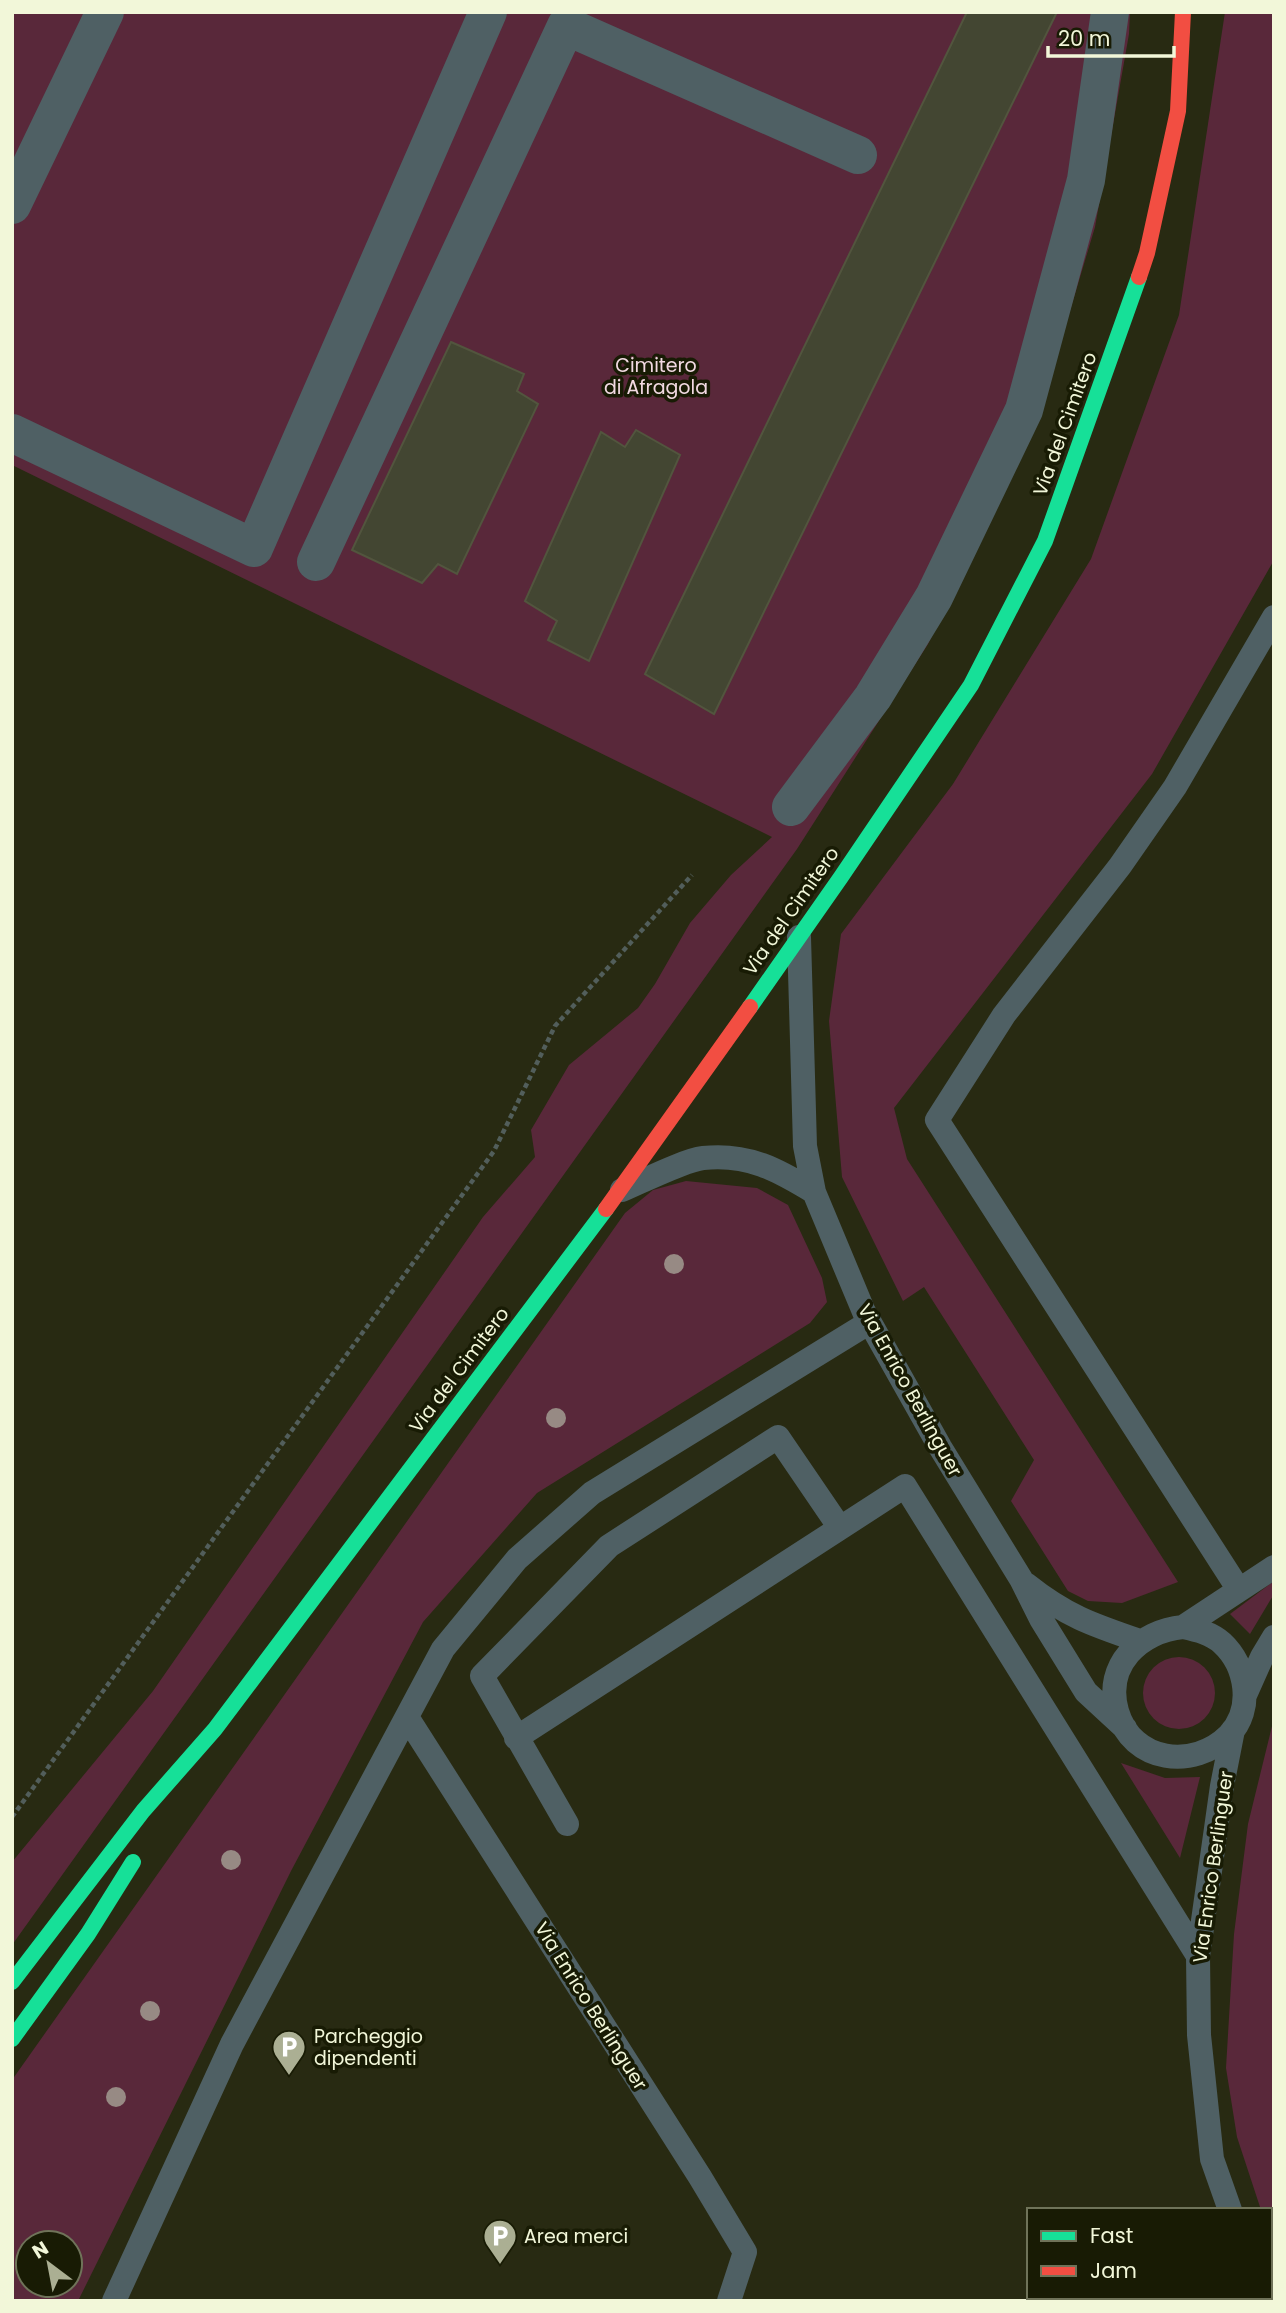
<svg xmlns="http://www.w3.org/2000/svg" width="1286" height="2313" font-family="Poppins,sans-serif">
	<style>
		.green { fill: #59283a; fill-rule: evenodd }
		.building { fill: #434632; stroke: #52553e; stroke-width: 2 }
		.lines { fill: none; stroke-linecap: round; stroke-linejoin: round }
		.path { stroke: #525e5b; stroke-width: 4.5; stroke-dasharray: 5 3.5; stroke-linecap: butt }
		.lane { stroke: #4f6064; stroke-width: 24 }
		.street { stroke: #4f6064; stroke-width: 38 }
		.fast { stroke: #16e098; stroke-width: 16 }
		.jam { stroke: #f24e42; stroke-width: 16 }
		.tree { fill: #978a84 }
		.labels { text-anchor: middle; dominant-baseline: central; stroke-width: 7; stroke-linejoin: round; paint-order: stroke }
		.park-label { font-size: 19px; fill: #f2d9e2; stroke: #181b04 }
		.street-label { font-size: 19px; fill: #f2f7d9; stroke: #181b04 }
		.poi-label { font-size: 19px; fill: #f2f7d9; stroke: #181b04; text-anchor: start }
	</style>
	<rect width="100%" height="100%" fill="#282a12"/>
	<path class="green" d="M12,12H1130L1129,34L1095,227L1034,431L928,644L797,849L12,1945V1862L153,1691L483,1217L535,1157L531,1130L569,1065L638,1008L655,984L690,923L731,875L772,837L12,465Z
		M1225,12H1274V560L1152,774L894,1108L907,1159L1178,1582L1122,1603L1088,1601L1068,1591L1011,1501L1034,1460L924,1287L903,1301L842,1177L829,1021L841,934L953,784L1091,559L1179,315Z
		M686,1181L757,1188L788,1205L822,1278L827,1302L810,1323L537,1493L423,1622L291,1871L78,2301H12V2080L625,1213L653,1190ZM28,2243H70V2285H28Z
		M1274,1581V1594L1250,1634L1230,1614Z
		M1143 1693a36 36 0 1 1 72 0a36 36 0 1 1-72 0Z
		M1274,1718V2246L1270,2237V2210H1261L1237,2137L1226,2068L1234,1934L1248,1824Z
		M1121,1763L1165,1778L1200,1777L1180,1858Z"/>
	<path class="building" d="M967,12H1057L714,714L645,674Z
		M451,342L524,374L517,391L538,404L457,574L438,564L422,583L352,550Z
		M636,430L680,455L589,661L548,640L557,621L525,601L601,432L625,447Z"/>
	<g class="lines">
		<path class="path" d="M12,1817L494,1151L555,1026L692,875"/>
		<path class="lane" d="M799,937L805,1146L814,1192L864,1312L940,1447L1021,1579L1041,1619L1086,1692L1125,1728
			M622,1190C641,1182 685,1160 703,1158C748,1153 778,1170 814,1192
			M1026,1584C1066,1616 1093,1625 1140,1641
			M1239,1590L937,1120L1004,1015L1120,866L1175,787L1274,617
			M1183,1627C1197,1630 1211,1633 1222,1643C1247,1666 1254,1709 1229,1735C1194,1770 1132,1763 1117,1711C1104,1665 1140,1631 1183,1627L1274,1567
			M1245,1695L1262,1657L1274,1637
			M407,1717L700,2177L745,2252L729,2301
			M516,1738L905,1486L1198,1956
			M567,1824L482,1676L609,1546L778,1437L840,1528
			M1230,2210L1212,2159L1199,2035L1198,1956L1222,1786L1233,1730
			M1261,2297L1263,2301
			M114,2301L232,2044L443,1649L517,1559L592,1493L870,1322"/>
		<path class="street" d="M12,205L105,12
			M12,433L254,548L488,12
			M316,562L566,26L858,155
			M791,807L873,697L934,597L1024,410L1086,180L1110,12"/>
		<path class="fast" d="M750,1007L841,877L971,685L1045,541L1139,277
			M12,1982L143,1811L215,1729L606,1209
			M12,2039L88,1934L133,1862"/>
		<path class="jam" d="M1139,277L1147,253L1178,111L1183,12
			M606,1209L750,1007"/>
	</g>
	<g class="tree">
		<circle cx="674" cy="1264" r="10"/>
		<circle cx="556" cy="1418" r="10"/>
		<circle cx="231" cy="1860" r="10"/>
		<circle cx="150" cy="2011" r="10"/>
		<circle cx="116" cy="2097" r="10"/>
	</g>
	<defs>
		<symbol id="parking-pin" viewBox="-11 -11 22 30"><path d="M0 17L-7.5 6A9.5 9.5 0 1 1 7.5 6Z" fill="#abaf93" stroke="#181b04"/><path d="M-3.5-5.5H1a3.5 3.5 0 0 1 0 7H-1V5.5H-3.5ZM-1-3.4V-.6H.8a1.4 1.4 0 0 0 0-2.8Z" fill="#fff"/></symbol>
	</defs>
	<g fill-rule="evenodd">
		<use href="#parking-pin" x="270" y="2028" width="38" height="52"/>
		<use href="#parking-pin" x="481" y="2217" width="38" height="52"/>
	</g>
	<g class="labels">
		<g class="park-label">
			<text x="656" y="365">Cimitero<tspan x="656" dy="22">di Afragola</tspan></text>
		</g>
		<g class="street-label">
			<text transform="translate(1065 424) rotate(-70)">Via del Cimitero</text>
			<text transform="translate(791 911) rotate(-55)">Via del Cimitero</text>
			<text transform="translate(459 1370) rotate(-53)">Via del Cimitero</text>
			<text transform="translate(910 1390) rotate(61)">Via Enrico Berlinguer</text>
			<text transform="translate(1213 1867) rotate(-82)">Via Enrico Berlinguer</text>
			<text transform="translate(591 2006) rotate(58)">Via Enrico Berlinguer</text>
		</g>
		<g class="poi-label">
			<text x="314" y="2036">Parcheggio<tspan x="314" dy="22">dipendenti</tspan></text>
			<text x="524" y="2236">Area merci</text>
		</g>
	</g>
	<rect width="1286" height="2313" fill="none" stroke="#f2f7d9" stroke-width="28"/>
	<rect x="1027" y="2208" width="245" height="91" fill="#181b04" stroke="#6f7359" stroke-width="2"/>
	<rect x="1041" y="2231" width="35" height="10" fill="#16e098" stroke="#6f7359" stroke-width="2"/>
	<text x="1090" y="2243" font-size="21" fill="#f2f7d9">Fast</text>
	<rect x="1041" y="2266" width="35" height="10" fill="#f24e42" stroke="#6f7359" stroke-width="2"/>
	<text x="1090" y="2278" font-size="21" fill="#f2f7d9">Jam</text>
	<g transform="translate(49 2264) rotate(328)"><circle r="33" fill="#181b04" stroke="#6f7359" stroke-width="2"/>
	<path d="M0-5L12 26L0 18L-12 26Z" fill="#abaf93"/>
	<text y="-10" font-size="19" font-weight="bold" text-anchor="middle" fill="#f2f7d9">N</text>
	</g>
	<path d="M1048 46v10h126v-10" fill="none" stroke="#f2f7d9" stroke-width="3.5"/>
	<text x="1058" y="46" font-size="21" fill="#f2f7d9" stroke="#181b04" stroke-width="5" paint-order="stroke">20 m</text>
</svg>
